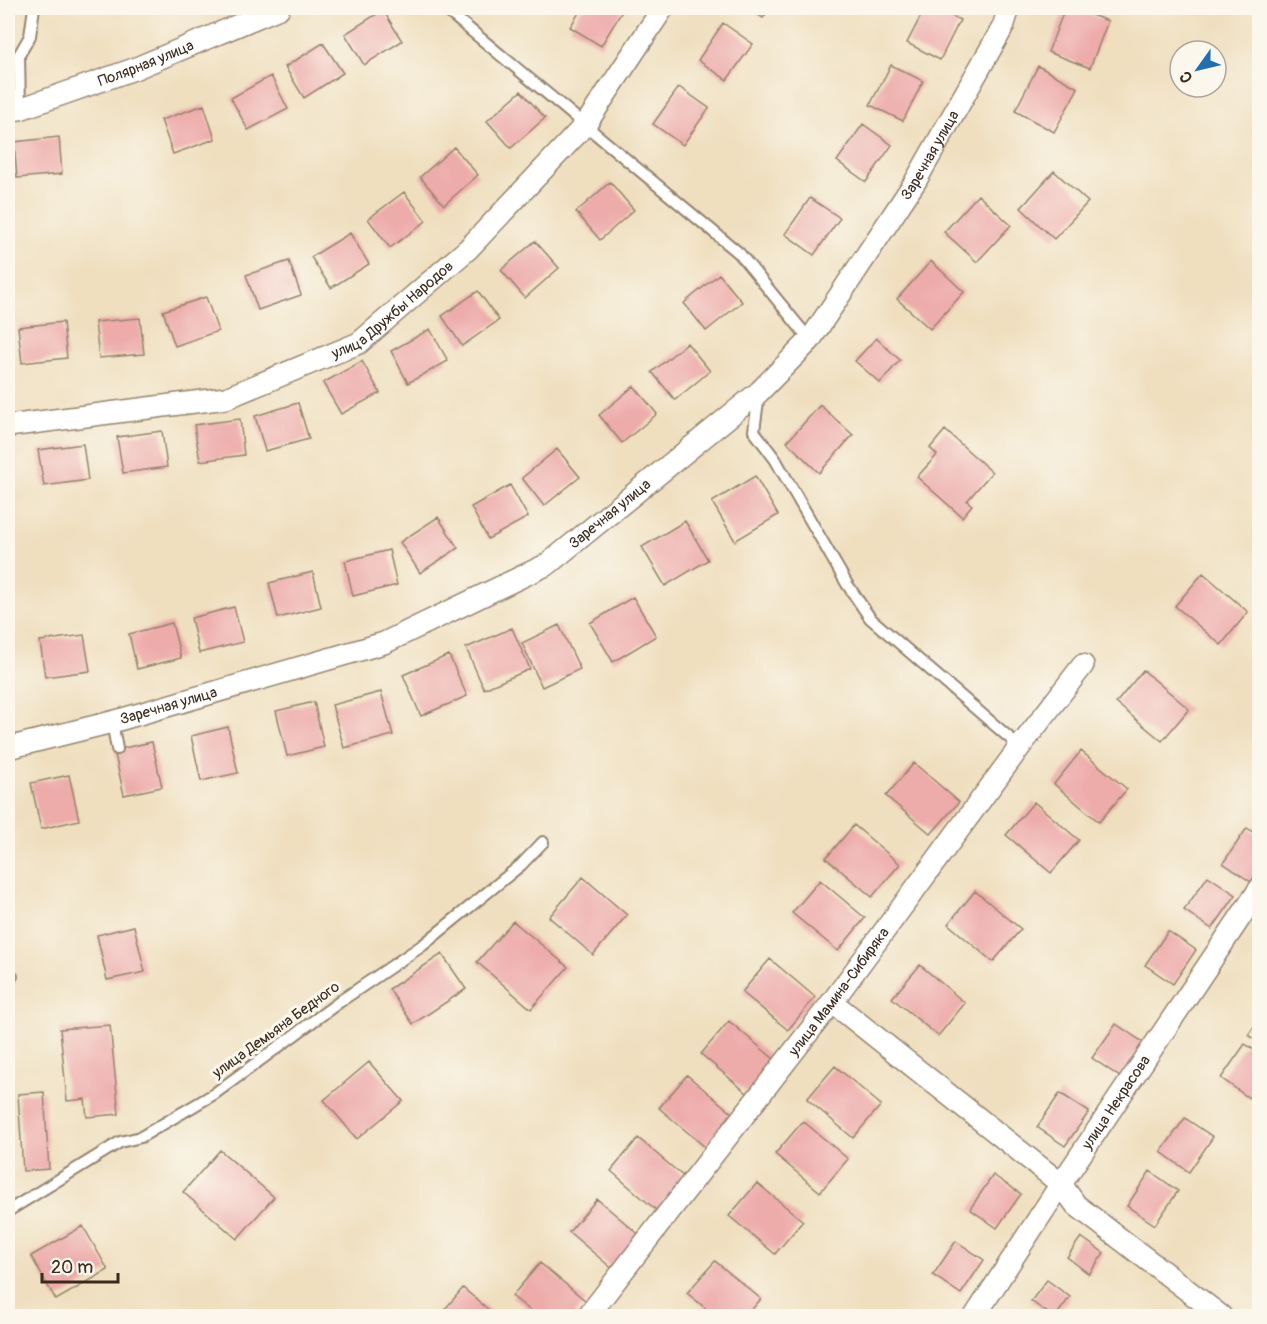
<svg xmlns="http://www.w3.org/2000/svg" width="1267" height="1324" font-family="Pangolin,sans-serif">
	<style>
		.building { fill: #edabaa }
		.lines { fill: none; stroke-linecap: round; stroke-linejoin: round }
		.service-casing { stroke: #95846e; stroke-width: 14 }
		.minor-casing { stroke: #95846e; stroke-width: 24 }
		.service { stroke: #fff; stroke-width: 10 }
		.minor { stroke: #fff; stroke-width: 21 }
		.labels { text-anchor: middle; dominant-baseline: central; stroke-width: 6; stroke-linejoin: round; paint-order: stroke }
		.street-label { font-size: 15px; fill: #3b2a1e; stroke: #fbf7ec }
	</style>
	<rect width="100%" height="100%" fill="#fbf7ec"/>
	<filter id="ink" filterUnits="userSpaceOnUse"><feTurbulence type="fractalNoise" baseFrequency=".0167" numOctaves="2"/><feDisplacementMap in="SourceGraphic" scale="12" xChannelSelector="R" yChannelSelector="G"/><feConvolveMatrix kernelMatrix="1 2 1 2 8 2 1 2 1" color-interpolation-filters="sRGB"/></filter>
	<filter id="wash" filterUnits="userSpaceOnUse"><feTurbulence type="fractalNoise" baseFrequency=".008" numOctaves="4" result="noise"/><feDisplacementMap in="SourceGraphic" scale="24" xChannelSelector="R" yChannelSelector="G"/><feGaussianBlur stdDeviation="1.35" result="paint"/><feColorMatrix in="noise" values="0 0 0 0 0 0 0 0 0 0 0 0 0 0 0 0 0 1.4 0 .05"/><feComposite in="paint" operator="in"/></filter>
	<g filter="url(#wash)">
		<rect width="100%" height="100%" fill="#efdfbf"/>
		<g id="blocks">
			<path class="building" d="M582,8H624L601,46L570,27Z
				M748,8H770L763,18Z
				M925,8H936L960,20L940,60L907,43Z
				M1065,8H1072L1108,21L1090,68L1048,52Z
				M383,10L402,41L364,65L345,34Z
				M723,23L753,44L727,80L698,60Z
				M323,43L343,73L304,98L285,67Z
				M891,65L923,81L903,121L870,105Z
				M1038,66L1078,88L1054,132L1015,111Z
				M271,76L288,109L248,130L231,98Z
				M679,87L709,108L683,145L653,124Z
				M521,91L545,118L511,148L487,121Z
				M204,105L215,139L173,154L161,120Z
				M863,124L892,145L866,182L837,161Z
				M59,137L62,174L17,178L14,142Z
				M454,147L478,175L444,205L420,177Z
				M1054,171L1088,202L1054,239L1021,208Z
				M610,182L634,210L600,240L576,212Z
				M404,192L426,221L390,248L368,219Z
				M978,195L1011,225L977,262L944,232Z
				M810,198L840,218L814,255L785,234Z
				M350,233L369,264L331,288L311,257Z
				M535,241L559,268L525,298L501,270Z
				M289,261L301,295L258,310L246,275Z
				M931,261L964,292L930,329L897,299Z
				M719,274L742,302L706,331L684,303Z
				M478,291L499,320L462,346L442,316Z
				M206,297L218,331L175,346L163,311Z
				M140,318L144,354L99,358L95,322Z
				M63,322L67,358L22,363L18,327Z
				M430,329L448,361L408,383L391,351Z
				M876,338L900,360L880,383L855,361Z
				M687,343L710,371L675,400L652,372Z
				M362,361L380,393L341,414L323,383Z
				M634,386L657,414L622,443L599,415Z
				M298,403L309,439L265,451L255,416Z
				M820,405L853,435L819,473L787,442Z
				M240,419L244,455L200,461L194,425Z
				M945,430L992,472L967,501L972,505L962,517L917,477L937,455L930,448Z
				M162,431L167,467L123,473L117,437Z
				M83,444L88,480L44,486L38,450Z
				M557,449L580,477L544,506L522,478Z
				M755,476L778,515L735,541L712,502Z
				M510,485L528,517L488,539L471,507Z
				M438,517L458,548L420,573L400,542Z
				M685,521L708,560L665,586L642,547Z
				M389,550L397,585L353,596L345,561Z
				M313,572L321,607L278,618L269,583Z
				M1203,573L1248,612L1221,645L1175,606Z
				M633,597L656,636L613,662L590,623Z
				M234,607L243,642L199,653L191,618Z
				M172,623L181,658L137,669L129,634Z
				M559,625L580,669L542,687L522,643Z
				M512,628L530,669L484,689L466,648Z
				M84,635L90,671L45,677L40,641Z
				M449,655L467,696L421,716L403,675Z
				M1143,670L1189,709L1162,741L1116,703Z
				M381,692L393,735L344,748L332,705Z
				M314,702L324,747L287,756L276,711Z
				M228,727L238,773L201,781L191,736Z
				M152,742L162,787L124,795L114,750Z
				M1081,751L1127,789L1099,822L1054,784Z
				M914,763L959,802L931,834L886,796Z
				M69,775L79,820L41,829L31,783Z
				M1034,802L1079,840L1051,873L1006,835Z
				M854,825L900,864L872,897L826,858Z
				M1247,828L1260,837V870L1251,882L1223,863Z
				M1208,876L1236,895L1212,929L1184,910Z
				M583,877L627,915L593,955L549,917Z
				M820,880L865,918L838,951L792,913Z
				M975,891L1021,929L993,962L948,924Z
				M513,921L568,967L531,1009L477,962Z
				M134,926L145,972L107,980L97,935Z
				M1168,931L1196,950L1173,984L1145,965Z
				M442,954L466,989L413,1024L389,989Z
				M770,959L815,997L788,1030L742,992Z
				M920,965L965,1003L938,1036L892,998Z
				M1260,1018V1043L1248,1035Z
				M729,1021L775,1060L747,1093L701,1054Z
				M1116,1024L1144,1043L1120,1077L1092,1058Z
				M110,1025L119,1114L87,1117L85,1099L67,1101L60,1029Z
				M1245,1044L1260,1054V1083L1249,1098L1221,1078Z
				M369,1062L403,1101L357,1139L324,1100Z
				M835,1066L881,1105L853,1138L807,1099Z
				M687,1075L733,1114L705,1147L659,1108Z
				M44,1092L49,1169L23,1171L18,1094Z
				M1060,1093L1089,1112L1065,1146L1037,1127Z
				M1185,1118L1213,1137L1189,1172L1161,1152Z
				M803,1121L848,1159L820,1192L775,1154Z
				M638,1138L684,1177L656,1210L611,1171Z
				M220,1150L274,1197L237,1239L183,1192Z
				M1150,1171L1178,1191L1155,1225L1127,1206Z
				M993,1175L1021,1194L997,1228L970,1209Z
				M757,1183L803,1221L775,1254L729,1216Z
				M597,1199L643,1238L615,1271L569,1232Z
				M83,1226L108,1270L56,1300L31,1256Z
				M1081,1237L1104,1253L1089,1274L1067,1257Z
				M956,1241L984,1260L961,1294L933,1275Z
				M715,1261L761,1299L746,1316H715L687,1293Z
				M540,1263L586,1301L573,1316H537L512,1296Z
				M1047,1280L1070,1297L1056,1316H1052L1031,1301Z
				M463,1288L496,1316H439Z"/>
		</g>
	</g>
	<g filter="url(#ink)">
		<use href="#blocks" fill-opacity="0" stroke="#95846e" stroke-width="1.5"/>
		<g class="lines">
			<defs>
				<path id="service" d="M444,8L739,253L810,340
					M20,109L19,55L30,36L34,8
					M759,393L754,431L775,459L847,584L870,618L1012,740L1016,752
					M112,722L117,749
					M8,976H12
					M8,1211L120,1142L141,1137L214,1094L342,1000L423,945L521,865L543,842"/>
				<g id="minor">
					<path id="s1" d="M8,110L20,109L134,69L279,8"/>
					<path id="s2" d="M8,426L226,398L359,343L468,249L586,124L663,8"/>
					<path id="s3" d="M8,748L112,722L384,643L548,564L759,392L810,340L915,182L1003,27L1009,8"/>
					<path d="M832,1002L1061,1184L1076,1205L1221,1316"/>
					<path id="s4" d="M588,1316L832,1002L1016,752L1083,665"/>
					<path id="s5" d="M975,1316L1061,1184L1260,888"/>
				</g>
			</defs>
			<use href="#service" class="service-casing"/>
			<use href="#minor" class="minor-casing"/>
			<use href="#service" class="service"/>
			<use href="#minor" class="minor"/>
		</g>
	</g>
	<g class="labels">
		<g class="street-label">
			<text stroke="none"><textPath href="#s1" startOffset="146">Полярная улица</textPath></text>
			<text stroke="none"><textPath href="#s3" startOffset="1138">Заречная улица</textPath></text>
			<text stroke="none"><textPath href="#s2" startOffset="410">улица Дружбы Народов</textPath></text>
			<text stroke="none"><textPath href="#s3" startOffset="652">Заречная улица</textPath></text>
			<text stroke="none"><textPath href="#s3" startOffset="166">Заречная улица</textPath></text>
			<text stroke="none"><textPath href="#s4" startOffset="410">улица Мамина-Сибиряка</textPath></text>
			<text transform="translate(276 1030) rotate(-36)">улица Демьяна Бедного</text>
			<text stroke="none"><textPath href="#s5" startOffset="256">улица Некрасова</textPath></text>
		</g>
	</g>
	<rect width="1267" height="1324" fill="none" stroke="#fbf7ec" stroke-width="30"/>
	<g transform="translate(1198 69) rotate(236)"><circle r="28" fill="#fbf7ec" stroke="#aea59a" stroke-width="1.5"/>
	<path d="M0-4.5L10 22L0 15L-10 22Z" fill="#1f6fb2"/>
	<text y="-9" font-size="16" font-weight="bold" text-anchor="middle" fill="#3b2a1e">С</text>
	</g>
	<path d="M42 1273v9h76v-9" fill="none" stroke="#3b2a1e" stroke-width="3"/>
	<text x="51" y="1273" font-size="18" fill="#3b2a1e" stroke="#fbf7ec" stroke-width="4.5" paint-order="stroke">20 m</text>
</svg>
